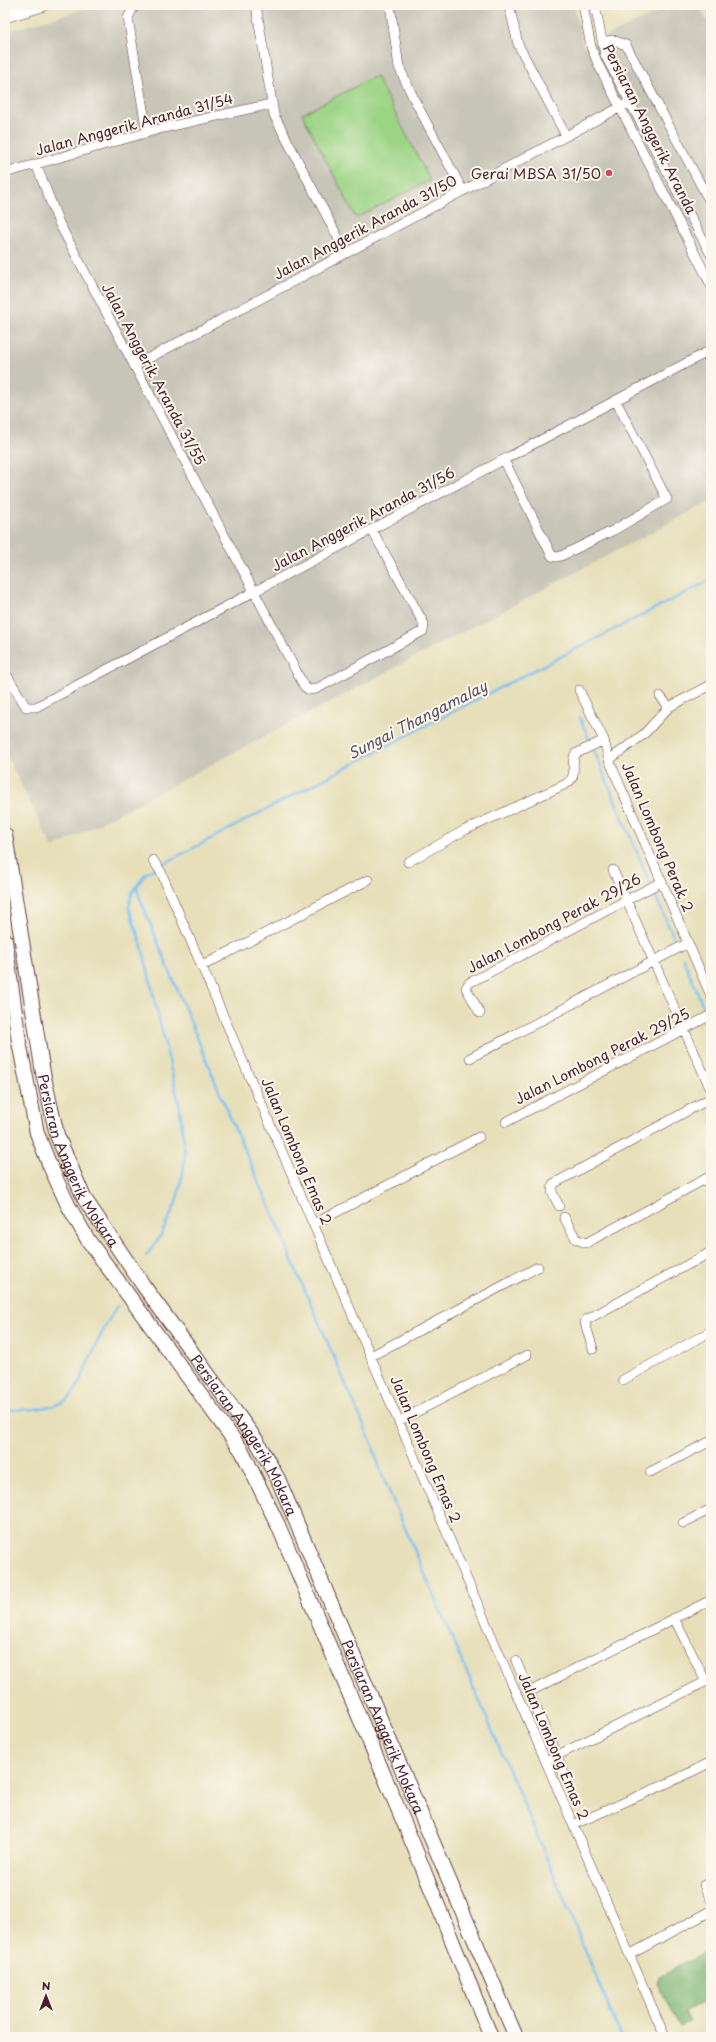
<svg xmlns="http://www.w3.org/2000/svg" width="716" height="2042" font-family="'Playpen Sans',sans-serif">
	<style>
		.industrial { fill: #c7c4b8 }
		.green { fill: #9cd486; stroke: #737a58 }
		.forest { fill: #7db673; stroke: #646a4f }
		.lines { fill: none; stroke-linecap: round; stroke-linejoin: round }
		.stream { stroke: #7ac0f1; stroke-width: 2.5 }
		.minor-casing { stroke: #623c40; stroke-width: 10 }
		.secondary-casing { stroke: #623c40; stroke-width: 14 }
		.primary-casing { stroke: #623c40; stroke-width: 16 }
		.minor { stroke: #fff; stroke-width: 9 }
		.secondary { stroke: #fff; stroke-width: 13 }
		.primary { stroke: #fff; stroke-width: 14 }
		.poi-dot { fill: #d1495b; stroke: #fbf7ec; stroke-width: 1.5 }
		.labels { text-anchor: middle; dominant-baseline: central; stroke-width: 4; stroke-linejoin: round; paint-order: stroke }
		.street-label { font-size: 14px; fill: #4a1f2b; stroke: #fbf7ec }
		.poi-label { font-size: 14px; fill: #4a1f2b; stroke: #fbf7ec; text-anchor: end }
		.water-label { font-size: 15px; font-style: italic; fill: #584f66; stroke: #fbf7ec }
	</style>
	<rect width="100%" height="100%" fill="#fbf7ec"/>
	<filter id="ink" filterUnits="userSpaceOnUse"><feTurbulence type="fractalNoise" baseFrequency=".025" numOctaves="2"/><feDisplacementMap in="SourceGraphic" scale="8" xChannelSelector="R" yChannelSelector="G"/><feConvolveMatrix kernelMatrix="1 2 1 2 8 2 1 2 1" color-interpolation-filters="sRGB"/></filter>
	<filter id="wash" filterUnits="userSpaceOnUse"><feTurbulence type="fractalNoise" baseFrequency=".012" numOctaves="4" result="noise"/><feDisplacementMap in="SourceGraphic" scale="16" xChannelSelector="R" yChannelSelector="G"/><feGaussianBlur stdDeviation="0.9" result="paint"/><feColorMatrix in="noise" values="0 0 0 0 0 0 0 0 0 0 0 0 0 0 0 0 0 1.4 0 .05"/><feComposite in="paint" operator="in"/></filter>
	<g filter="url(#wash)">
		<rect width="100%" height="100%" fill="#e7dfb9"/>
		<path class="industrial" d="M98,5H574L583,47L673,5H698L711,28V501L53,848L5,752V32Z"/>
		<path class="green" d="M376,76L430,180L356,218L302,114Z"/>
		<path class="forest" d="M711,1950V1999L684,2012L689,2021L680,2027L657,1984L659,1976Z"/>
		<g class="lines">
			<path class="stream" d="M580,718L591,744
				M593,748L650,883
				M137,885L138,893L149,921L229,1115L283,1236L292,1261L372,1444L383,1477L552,1870L621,2037
				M655,895L674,938
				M683,958L706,1013
				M146,1256L161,1235L176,1203L183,1173L185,1155L180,1108L142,946L129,908L132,893L146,873L421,728L711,580
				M5,1410C22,1410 58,1410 70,1397C80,1387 84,1370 90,1358C98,1340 106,1323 117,1306"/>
		</g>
	</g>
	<g filter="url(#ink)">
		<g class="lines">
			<defs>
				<path id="minor" d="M139,5L133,8L128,18L147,133
					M256,5L274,115L346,253
					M390,5L399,67L414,99L463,191
					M509,5L518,44L566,136
					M583,5L591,47L599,66L711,285
					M595,5L605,55L711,255
					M602,42L613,40L626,45L711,204
					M36,164L59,223L304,686L309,690L316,689L423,631L424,624L372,530
					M5,173L163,128L271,104
					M134,366L630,102
					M504,460L552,556L557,557L561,556L614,530L667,499L616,401
					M5,672L26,707H36L711,350
					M579,690L604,740L609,760L711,996
					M669,707L711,685
					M609,760L644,734L669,707L660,696
					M153,860L161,872L665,2037
					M408,862L465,830L566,784C579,776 570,765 575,754L604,740
					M613,870L711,1090
					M202,966L368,880
					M480,1013L466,988L469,983L661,882
					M470,1058L688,943
					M506,1122L711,1015
					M559,1206L552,1192L553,1184L711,1098
					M564,1217L576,1239L586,1243L711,1176
					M314,1224L479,1137
					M593,1349L585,1323L586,1320L711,1252
					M371,1356L538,1267
					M623,1380L711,1331
					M399,1421L527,1355
					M650,1472L711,1441
					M683,1523L711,1509
					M674,1618L706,1682
					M516,1661L568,1783
					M529,1692L711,1600
					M546,1761L711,1679
					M573,1825L679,1778L711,1762
					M704,1885L711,1900
					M629,1955L711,1911"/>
				<path id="secondary" d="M5,16L42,5"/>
				<g id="primary">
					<path id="s1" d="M5,835L43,1073L57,1135L84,1198L143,1285L256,1440L278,1479L516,2037"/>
					<path d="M5,941L19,1042L37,1133L50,1166L68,1205L88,1240L242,1451L278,1525L413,1844L491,2037"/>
				</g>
			</defs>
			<use href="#minor" class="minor-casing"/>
			<use href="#secondary" class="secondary-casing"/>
			<use href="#primary" class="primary-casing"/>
			<use href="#minor" class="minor"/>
			<use href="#secondary" class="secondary"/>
			<use href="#primary" class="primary"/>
		</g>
	</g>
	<circle class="poi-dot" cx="609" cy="173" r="4"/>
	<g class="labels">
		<g class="street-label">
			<text transform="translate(134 124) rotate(-15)">Jalan Anggerik Aranda 31/54</text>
			<text transform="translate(650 129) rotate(63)">Persiaran Anggerik Aranda</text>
			<text transform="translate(365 227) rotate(-28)">Jalan Anggerik Aranda 31/50</text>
			<text transform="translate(154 374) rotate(62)">Jalan Anggerik Aranda 31/55</text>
			<text transform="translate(363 519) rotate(-28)">Jalan Anggerik Aranda 31/56</text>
			<text transform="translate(658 837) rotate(67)">Jalan Lombong Perak 2</text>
			<text transform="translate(554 923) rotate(-28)">Jalan Lombong Perak 29/26</text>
			<text transform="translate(602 1056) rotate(-27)">Jalan Lombong Perak 29/25</text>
			<text transform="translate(297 1151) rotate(67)">Jalan Lombong Emas 2</text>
			<text stroke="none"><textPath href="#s1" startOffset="336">Persiaran Anggerik Mokara</textPath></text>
			<text stroke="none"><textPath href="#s1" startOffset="660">Persiaran Anggerik Mokara</textPath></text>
			<text transform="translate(426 1449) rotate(67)">Jalan Lombong Emas 2</text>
			<text stroke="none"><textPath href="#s1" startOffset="984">Persiaran Anggerik Mokara</textPath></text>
			<text transform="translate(554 1746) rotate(67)">Jalan Lombong Emas 2</text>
		</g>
		<g class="poi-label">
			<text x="601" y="173">Gerai MBSA 31/50</text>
		</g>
		<g class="water-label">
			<text transform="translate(417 719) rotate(-27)">Sungai Thangamalay</text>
		</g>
	</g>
	<rect width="716" height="2042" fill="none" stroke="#fbf7ec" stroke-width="20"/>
	<g transform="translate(46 1996)" stroke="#fbf7ec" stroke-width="3" paint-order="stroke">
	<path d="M0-3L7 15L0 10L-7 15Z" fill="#4a1f2b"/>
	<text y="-6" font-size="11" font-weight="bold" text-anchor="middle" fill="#4a1f2b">N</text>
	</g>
</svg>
